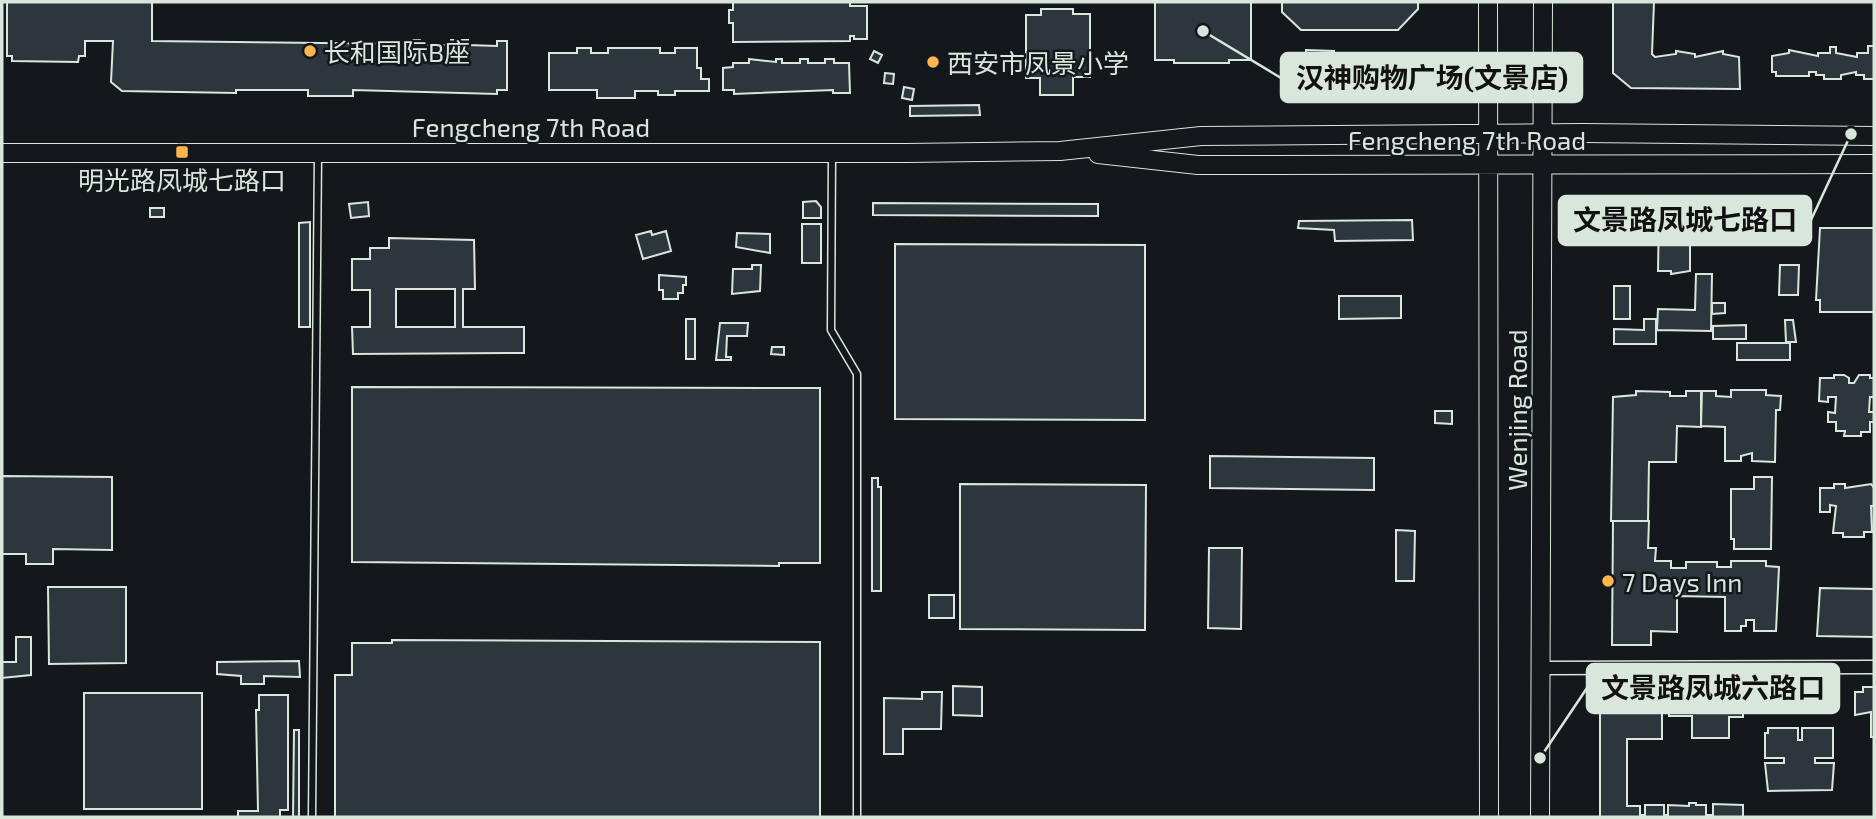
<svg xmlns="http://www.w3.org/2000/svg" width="1876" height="819" font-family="'Exo 2','Noto Sans SC',sans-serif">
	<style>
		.building { fill: #2c363c; stroke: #d8e6dc; stroke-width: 2; fill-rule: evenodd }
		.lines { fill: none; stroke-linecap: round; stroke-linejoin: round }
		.lane-casing { stroke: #d8e6dc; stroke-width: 9 }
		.street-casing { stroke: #d8e6dc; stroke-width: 15 }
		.secondary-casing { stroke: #d8e6dc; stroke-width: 20 }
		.lane { stroke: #14181c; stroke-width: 6 }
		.street { stroke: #14181c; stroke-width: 12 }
		.secondary { stroke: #14181c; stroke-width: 18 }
		.poi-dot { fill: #ffb74d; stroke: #14181c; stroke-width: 2.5 }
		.labels { text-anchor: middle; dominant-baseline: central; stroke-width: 5; stroke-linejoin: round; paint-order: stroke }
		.poi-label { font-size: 26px; fill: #d8e6dc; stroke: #14181c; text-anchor: start }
		.street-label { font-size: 26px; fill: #d8e6dc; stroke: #14181c }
		.leader { fill: none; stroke: #d8e6dc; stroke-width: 2.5 }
		.callout-dot { fill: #d8e6dc; stroke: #14181c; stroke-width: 2.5 }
		.callout { fill: #d8e6dc; stroke: #d8e6dc; stroke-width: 2.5 }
		.callout-label { font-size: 28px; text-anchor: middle; font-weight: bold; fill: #111 }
	</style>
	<rect width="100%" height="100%" fill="#14181c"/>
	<path class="building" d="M7,2H152V41L412,44V40H420V45H451V40H468V45L497,46V41H507V90H497V94L353,90V96H308V90H236V93L122,91L111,82L113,41H85V56H79L78,62L12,61V56H7Z
		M733,2H850V6H867V39H854V36H850V41L733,42V23H729V10H733Z
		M1155,2H1251V60H1229V63H1174V60H1155Z
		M1282,2H1418V9L1398,30H1301L1282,12Z
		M1613,2H1654L1652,54L1655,57L1676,54V51L1695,54V57L1723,51V54L1739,57L1740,89L1631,88L1613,73Z
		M1041,9H1073V14H1090V77H1073V95H1040V78H1026V15H1041Z
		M1868,46H1874V79H1864V75H1856V72L1841,75V79H1824V75H1816V72H1809V76H1776V72H1772V56L1789,53V50L1818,56V53H1830V47H1836V53L1857,57V53H1868Z
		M577,48H591V53H608V48H660V53H675V48H697V68H701V79H709V91H675V95H658V91H635V98H597V90H549V53H577Z
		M1306,50L1334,51L1333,71L1306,70Z
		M874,51L882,55L878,63L870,59Z
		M749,59L776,62V59H782V63H800V59H808V63H825V59H834V63H849L850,93H833V90L734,94V90H723V68L733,67V63H749Z
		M885,73L894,74L893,84L884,83Z
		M904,87L914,89L912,100L902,98Z
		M979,105L980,115L910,116V106Z
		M816,201L821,207V218H803V202Z
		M368,202L369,216L351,218L349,204Z
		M873,203L1098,204V216L873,215Z
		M150,208H164V217H150Z
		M1659,213H1690V271L1671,274V271H1658Z
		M1412,220L1413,240L1335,241L1334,230L1298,228L1299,221Z
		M310,222V327H299V223Z
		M802,224H821V263H802Z
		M1820,228H1874V312H1820V300H1816Z
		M651,231L652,235L666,231L671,251L643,259L636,235Z
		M737,233L770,234V253L736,247Z
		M389,238L474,240L475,289H463V327H524V353L353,354L352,327H370V290H352V259H370V248H389ZM396,289H455V327H396Z
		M895,244L1145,245V420L895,419Z
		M752,265H761L760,291L732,294L733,269H752Z
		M1780,265H1799L1798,295H1779Z
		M1696,274H1712L1711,331L1657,330L1658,309L1695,310Z
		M659,275L686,277V285H683V293H678V299H663V290H659Z
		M1614,286H1630V319H1614Z
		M1339,296H1401V318L1339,319Z
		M1712,303H1725V313L1712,314Z
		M686,319H695V359H686Z
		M1644,319H1656V344H1614V329L1644,330Z
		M1785,320H1793L1796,342H1786Z
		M720,323H748L747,336H727L726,357H731V360H716Z
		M1746,325V339H1713V326Z
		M1737,343H1790V360H1737Z
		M772,347H784V355L771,354Z
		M1834,375H1844L1849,378V383H1854L1859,375H1870V378H1874V397H1870L1869,412H1874V422H1870V432H1861V436H1844L1845,431H1836V422H1828V412L1835,413L1836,397H1828V402L1819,401L1820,378H1834Z
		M352,387L820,388V563H779V566L352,562Z
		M1731,390H1766V395L1781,396L1780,410H1776L1775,462L1752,461V453L1741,456V461H1725V427L1701,426L1702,391H1716V396L1731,397Z
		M1636,391L1670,392V396H1686V391H1701V427L1677,426L1676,462H1649L1648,521H1611L1613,397L1636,395Z
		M1435,411H1452V424L1435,423Z
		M1210,456L1374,458V490L1210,488Z
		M2,476L112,477V550L53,549V564H26V554H2Z
		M1754,477H1772L1771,549H1734V539H1731V489H1754Z
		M872,478H878V487H881V591H872Z
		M960,484L1146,485L1145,630L960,629Z
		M1834,484H1845V488L1871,484L1874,488V506H1871L1872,532H1864V537H1843V533H1833L1836,506L1830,505V512H1820V488H1834Z
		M1613,521H1649L1648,548H1656L1655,561H1671V568H1686V562H1717V567H1731V561H1766V566L1779,567L1776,631H1754V620H1746V626H1741V631H1725V597L1677,596V632L1651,631V645H1612Z
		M1396,530L1415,531L1414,581H1396Z
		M1209,548H1242L1241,629L1208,628Z
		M48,587H126V663L49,664Z
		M1820,588L1874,589V637L1817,636Z
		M929,595H954V618H929Z
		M16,637H31V675L2,678V662H16Z
		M392,640L820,642V817H335V675H352V643H392Z
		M299,661L300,677L264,676V684H241V676L217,674V662Z
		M1608,672H1622V690H1641V701H1646V690L1708,691V701H1713V690H1743V717H1729V738H1692V716H1669V713H1662V739H1627V806H1640V815H1645V805H1664V815H1668V805L1689,806V803H1696V805H1706V815H1713V804L1743,805V817H1600V676Z
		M953,686L982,687V716L953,715Z
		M1863,687H1874V737H1871V712L1855,715V692H1863Z
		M922,692H942L941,729H903V754H884V698L922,699Z
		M84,693H202V809H84Z
		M259,695H288V810H280V817H238V811H258L256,710H259Z
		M1768,728H1798V740H1802V728H1833V758H1815V763H1834L1832,790L1768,791L1765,763H1784V758H1765V733H1768Z
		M294,730H299V817H293Z"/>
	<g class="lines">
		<defs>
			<path id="lane" d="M832,155L831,330L857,374V817
				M312,817L318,154"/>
			<path id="street" d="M1543,668L1874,667"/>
			<path id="secondary" d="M1488,2L1489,817
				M2,153H907L1060,151L1201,136L1583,133L1874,136
				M1098,154L1198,165L1874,164
				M1540,817L1543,2"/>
		</defs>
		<use href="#lane" class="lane-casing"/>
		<use href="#street" class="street-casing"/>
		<use href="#secondary" class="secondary-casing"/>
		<use href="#lane" class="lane"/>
		<use href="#street" class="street"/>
		<use href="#secondary" class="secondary"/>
	</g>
	<g class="poi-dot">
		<circle cx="310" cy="51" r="7"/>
		<circle cx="933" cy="62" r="7"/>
		<rect x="175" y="145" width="14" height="14" rx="3.5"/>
		<circle cx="1608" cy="581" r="7"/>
	</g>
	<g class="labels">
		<g class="poi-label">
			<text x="324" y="51">长和国际B座</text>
			<text x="947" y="62">西安市凤景小学</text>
			<text x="182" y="179" text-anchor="middle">明光路凤城七路口</text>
			<text x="1622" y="581">7 Days Inn</text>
		</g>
		<g class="street-label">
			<text x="531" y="126">Fengcheng 7th Road</text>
			<text x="1467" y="139">Fengcheng 7th Road</text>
			<text transform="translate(1516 410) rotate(-90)">Wenjing Road</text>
		</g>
	</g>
	<path class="leader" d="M1203 31L1281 78M1851 134L1811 220M1540 758L1587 688"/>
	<g class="callout-dot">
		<circle cx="1203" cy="31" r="7"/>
		<circle cx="1851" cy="134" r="7"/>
		<circle cx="1540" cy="758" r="7"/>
	</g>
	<g class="callout">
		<rect x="1281" y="53" width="301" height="49" rx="7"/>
		<rect x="1559" y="196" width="252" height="49" rx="7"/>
		<rect x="1587" y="664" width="252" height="49" rx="7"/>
	</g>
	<g class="callout-label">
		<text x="1432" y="88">汉神购物广场(文景店)</text>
		<text x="1685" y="230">文景路凤城七路口</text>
		<text x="1713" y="698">文景路凤城六路口</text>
	</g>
	<rect width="1876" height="819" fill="none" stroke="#d8e6dc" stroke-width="7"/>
</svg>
